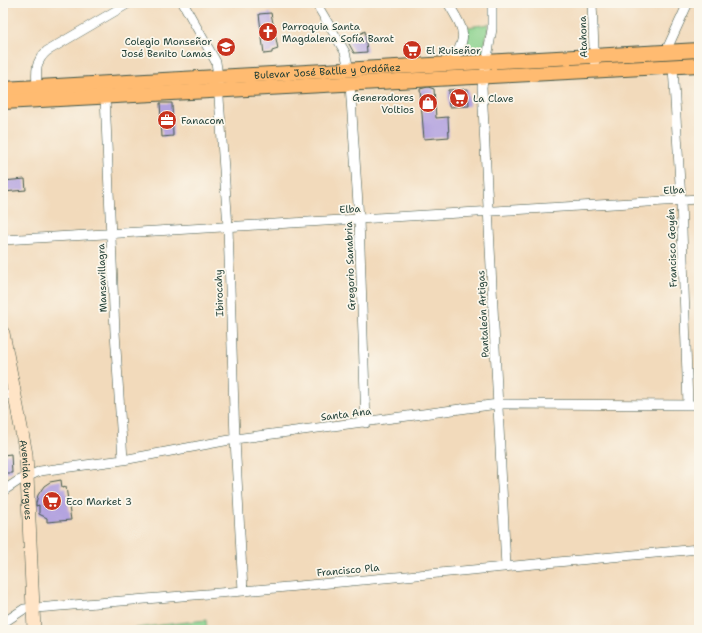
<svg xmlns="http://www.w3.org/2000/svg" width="702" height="633" font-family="'Shantell Sans',sans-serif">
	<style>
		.green { fill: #89d18c; stroke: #548760 }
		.building { fill: #b3a3df }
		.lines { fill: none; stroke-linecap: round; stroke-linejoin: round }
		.street-casing { stroke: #3f5548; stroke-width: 10 }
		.secondary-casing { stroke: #3f5548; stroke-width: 14 }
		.primary-casing { stroke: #3f5548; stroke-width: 16 }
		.street { stroke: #fff; stroke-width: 9 }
		.secondary { stroke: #ffe4c6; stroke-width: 13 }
		.primary { stroke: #ffbb71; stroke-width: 14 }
		.labels { text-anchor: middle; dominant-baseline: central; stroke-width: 3.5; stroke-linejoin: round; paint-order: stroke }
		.poi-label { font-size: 10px; fill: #1f3d34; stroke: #fbf7ec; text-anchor: start }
		.street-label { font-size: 10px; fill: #1f3d34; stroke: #fbf7ec }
	</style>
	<rect width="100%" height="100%" fill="#fbf7ec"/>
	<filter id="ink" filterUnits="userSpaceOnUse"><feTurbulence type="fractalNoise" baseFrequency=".025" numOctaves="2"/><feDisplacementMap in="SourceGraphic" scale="8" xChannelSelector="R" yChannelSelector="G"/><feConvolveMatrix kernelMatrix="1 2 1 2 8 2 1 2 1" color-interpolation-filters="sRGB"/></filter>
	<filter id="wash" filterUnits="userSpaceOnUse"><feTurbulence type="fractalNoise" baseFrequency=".012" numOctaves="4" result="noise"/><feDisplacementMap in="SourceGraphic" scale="16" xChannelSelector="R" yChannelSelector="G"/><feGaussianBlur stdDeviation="0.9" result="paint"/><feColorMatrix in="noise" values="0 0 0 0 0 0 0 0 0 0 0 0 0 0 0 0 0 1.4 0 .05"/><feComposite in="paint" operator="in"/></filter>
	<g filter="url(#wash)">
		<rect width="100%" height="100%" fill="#f2dabb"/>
		<path class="green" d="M489,24L483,53C477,58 468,54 466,46L468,37V27Z
			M206,620L207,630H126V629Z"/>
		<g id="blocks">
			<path class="building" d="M271,13L278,49L272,51V53L264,54L259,14Z
				M365,31L367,52L354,53L348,42L351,39Z
				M428,87L434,89L436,118L448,117L449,137L424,139L420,89Z
				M468,89L469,106L449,107L448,90Z
				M160,103H172L173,136L162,137Z
				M25,179L26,190L3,192V181Z
				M11,454L12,473H4L3,455Z
				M61,480L62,488L66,487L71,520L47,522V518L39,514V505L36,506V503L38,495L44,486L50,482Z"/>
		</g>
	</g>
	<g filter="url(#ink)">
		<use href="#blocks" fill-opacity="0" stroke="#3f5548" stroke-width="1"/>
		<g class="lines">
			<defs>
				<path id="street" d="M183,3L216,62L217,69L228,227L235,439L243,591
					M316,3L345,52L349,69
					M448,3C465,32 469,35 450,65
					M492,3V29L482,87L506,567
					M592,3L595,71
					M666,51L688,3
					M673,67L681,200L688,405
					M350,84L359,219L366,423
					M37,87C36,72 35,61 47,51L129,3
					M105,96L115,332L123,460
					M3,240L699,199
					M3,395H16
					M3,491L18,481L40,471L123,460L235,439L498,404L699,405
					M3,623L24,609L243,591L699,549"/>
				<g id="secondary">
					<path id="s1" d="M3,333L26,454L34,630"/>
				</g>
				<g id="primary">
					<path id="s2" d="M3,89L699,50"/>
					<path d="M3,102L699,65"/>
				</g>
			</defs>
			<use href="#street" class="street-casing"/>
			<use href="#secondary" class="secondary-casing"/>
			<use href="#primary" class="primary-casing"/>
			<use href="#street" class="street"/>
			<use href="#secondary" class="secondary"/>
			<use href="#primary" class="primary"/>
		</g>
	</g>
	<defs>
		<symbol id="church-disc" viewBox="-11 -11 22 22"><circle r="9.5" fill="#c8321e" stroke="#fbf7ec"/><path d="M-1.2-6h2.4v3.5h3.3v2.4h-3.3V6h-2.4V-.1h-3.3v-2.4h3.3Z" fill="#fff"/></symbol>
		<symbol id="school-disc" viewBox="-11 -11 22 22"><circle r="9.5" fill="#c8321e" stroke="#fbf7ec"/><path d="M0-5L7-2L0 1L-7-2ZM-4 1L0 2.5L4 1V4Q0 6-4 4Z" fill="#fff"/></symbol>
		<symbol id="supermarket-disc" viewBox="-11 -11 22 22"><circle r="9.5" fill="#c8321e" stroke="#fbf7ec"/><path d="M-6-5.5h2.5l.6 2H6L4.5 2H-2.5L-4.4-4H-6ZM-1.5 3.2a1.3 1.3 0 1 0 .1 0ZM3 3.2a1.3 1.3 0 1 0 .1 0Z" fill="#fff"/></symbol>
		<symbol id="shop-disc" viewBox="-11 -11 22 22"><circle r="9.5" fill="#c8321e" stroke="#fbf7ec"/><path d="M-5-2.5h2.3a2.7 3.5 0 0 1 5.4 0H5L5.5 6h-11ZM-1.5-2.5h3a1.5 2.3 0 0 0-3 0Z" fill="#fff"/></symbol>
		<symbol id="office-disc" viewBox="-11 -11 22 22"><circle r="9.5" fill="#c8321e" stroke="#fbf7ec"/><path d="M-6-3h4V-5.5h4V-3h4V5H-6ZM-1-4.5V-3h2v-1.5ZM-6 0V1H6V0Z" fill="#fff"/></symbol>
	</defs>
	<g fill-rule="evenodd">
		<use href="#church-disc" x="257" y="21" width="22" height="22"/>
		<use href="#school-disc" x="215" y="36" width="22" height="22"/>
		<use href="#supermarket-disc" x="401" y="39" width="22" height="22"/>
		<use href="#supermarket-disc" x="448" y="87" width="22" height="22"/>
		<use href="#shop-disc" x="417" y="92" width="22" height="22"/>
		<use href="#office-disc" x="156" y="109" width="22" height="22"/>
		<use href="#supermarket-disc" x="41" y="490" width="22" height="22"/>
	</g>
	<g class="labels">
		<g class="poi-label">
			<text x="282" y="26">Parroquia Santa<tspan x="282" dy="12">Magdalena Sofía Barat</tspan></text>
			<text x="212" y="41" text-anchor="end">Colegio Monseñor<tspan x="212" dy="12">José Benito Lamas</tspan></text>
			<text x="426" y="50">El Ruiseñor</text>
			<text x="414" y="97" text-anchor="end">Generadores<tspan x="414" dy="12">Voltios</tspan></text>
			<text x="473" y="98">La Clave</text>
			<text x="181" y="120">Fanacom</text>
			<text x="66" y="501">Eco Market 3</text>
		</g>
		<g class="street-label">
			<text transform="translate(583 37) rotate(-92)">Atahona</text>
			<text stroke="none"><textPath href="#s2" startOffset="325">Bulevar José Batlle y Ordóñez</textPath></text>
			<text transform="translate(674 190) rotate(-3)">Elba</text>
			<text transform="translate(350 209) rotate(-3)">Elba</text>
			<text transform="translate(672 248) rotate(-92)">Francisco Goyén</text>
			<text transform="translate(350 266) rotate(-92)">Gregorio Sanabria</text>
			<text transform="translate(102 278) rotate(-92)">Mansavillagra</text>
			<text transform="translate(219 293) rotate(-92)">Ibirocahy</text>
			<text transform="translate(483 314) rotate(-93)">Pantaleón Artigas</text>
			<text transform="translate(346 414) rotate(-7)">Santa Ana</text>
			<text stroke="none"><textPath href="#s1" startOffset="149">Avenida Burgues</textPath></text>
			<text transform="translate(348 570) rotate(-5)">Francisco Pla</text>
		</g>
	</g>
	<rect width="702" height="633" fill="none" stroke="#fbf7ec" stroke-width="16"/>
</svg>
